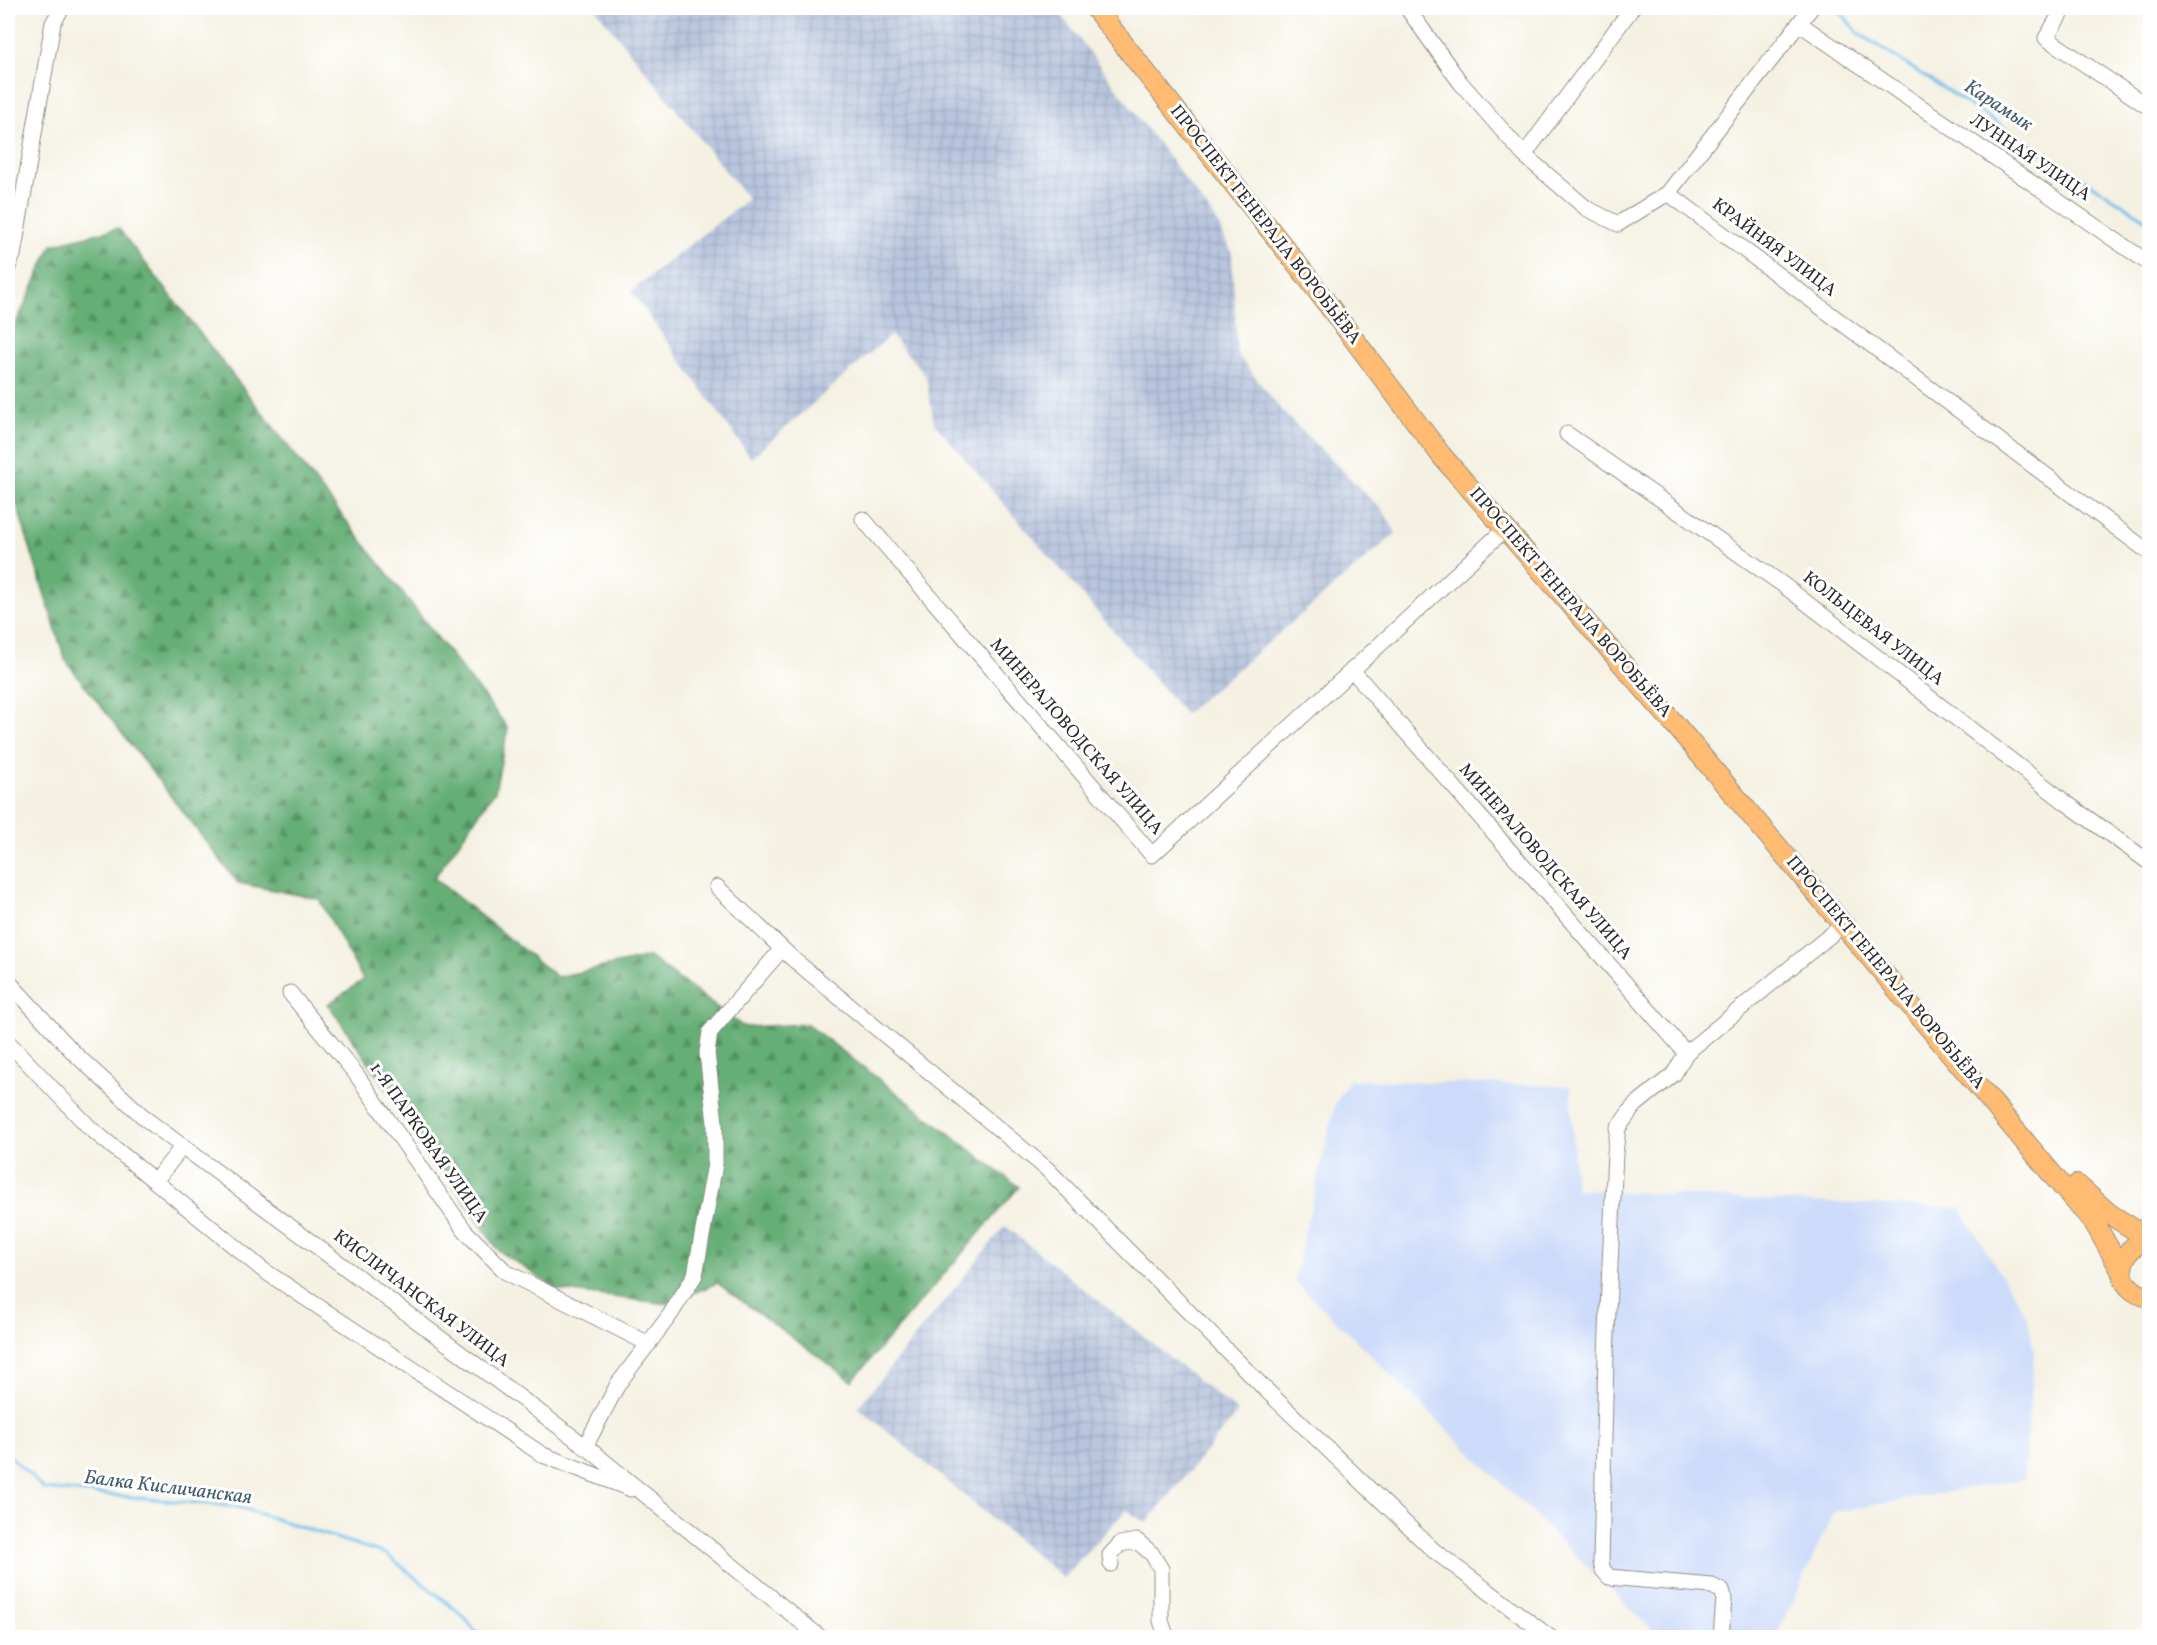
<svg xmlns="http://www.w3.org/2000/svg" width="2157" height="1645" font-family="Vollkorn,serif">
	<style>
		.built { fill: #ccdbfa }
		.industrial { fill: url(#industrial-grid) }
		.forest { fill: url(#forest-firs); stroke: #486c50; stroke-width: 1.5 }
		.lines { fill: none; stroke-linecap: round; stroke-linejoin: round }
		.stream { stroke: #71beeb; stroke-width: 3 }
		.minor-casing { stroke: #908e86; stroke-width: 17 }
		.major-casing { stroke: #908e86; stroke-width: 22 }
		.minor { stroke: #fff; stroke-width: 15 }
		.major { stroke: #febb71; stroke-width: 20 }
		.labels { text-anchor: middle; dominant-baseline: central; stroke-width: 6; stroke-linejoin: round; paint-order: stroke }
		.street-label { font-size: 18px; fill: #2b2b2b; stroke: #fff }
		.water-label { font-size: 20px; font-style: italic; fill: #445e6e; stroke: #fff }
	</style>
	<defs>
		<pattern id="industrial-grid" width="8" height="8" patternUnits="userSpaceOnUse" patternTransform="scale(1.5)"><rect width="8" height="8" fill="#b8c5de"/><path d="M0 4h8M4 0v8" fill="none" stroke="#9ea9bf"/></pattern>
		<pattern id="forest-firs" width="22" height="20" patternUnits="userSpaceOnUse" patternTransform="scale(1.5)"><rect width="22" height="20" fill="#65ae76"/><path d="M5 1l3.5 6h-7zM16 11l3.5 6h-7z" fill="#538e61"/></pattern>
	</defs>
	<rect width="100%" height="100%" fill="#fff"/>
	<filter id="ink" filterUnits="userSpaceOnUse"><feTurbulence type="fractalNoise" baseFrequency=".0167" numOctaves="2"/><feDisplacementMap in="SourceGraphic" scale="12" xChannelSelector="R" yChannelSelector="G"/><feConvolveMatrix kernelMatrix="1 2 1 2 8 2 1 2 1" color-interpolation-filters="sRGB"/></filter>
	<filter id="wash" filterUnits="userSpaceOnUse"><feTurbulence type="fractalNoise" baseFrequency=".008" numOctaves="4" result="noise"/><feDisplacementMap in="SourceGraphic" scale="24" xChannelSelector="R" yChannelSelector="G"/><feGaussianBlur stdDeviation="1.35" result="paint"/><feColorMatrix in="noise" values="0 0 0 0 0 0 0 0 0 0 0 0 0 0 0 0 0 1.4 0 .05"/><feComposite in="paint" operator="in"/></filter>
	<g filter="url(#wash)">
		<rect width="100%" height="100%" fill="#f4f1e2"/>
		<path class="built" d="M1350,1080L1571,1086L1575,1189L1758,1200L1960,1208L2028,1318L2034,1354L2023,1479L1834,1512L1776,1637H1659L1294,1280L1335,1104Z"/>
		<path class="industrial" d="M595,8H1056L1216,220L1232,254L1237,354L1283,412L1384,512L1396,533L1185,714L934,423L926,376L891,335L751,458L631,291L748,199Z
			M1005,1226L1238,1412L1147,1523L1126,1510L1063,1578L858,1407Z"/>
		<path class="forest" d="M118,228L508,728L495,791L434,878L557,977L649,957L744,1027L807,1024L1019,1187L852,1381L717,1283L668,1304L558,1290L499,1251L328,1004L363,980L319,899L238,883L65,660L8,477V341L52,245Z"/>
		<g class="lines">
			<path class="stream" d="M1837,8L1858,33L2150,222
				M8,1454L44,1489L238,1507L386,1554L461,1614L482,1638"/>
		</g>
	</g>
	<g filter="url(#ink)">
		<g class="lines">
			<defs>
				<path id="minor" d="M1407,8L1460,82L1524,155L1586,208L1618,224L1668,193L2150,553
					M2064,8L2046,38L2150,108
					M1800,24L2150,264
					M1524,155L1632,8
					M1668,193L1811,8
					M8,267L13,255L53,23L62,8
					M1567,434L1782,584L2065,802L2150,863
					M863,519L1152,855L1505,529
					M1352,670L1686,1053
					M717,887L793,959L1047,1169L1263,1387L1433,1550L1551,1638
					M8,981L74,1053L147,1120L589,1449L821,1638
					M290,993L356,1074L465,1231L506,1272L649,1344
					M8,1042L90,1128L263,1270L543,1455L631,1489
					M155,1181L183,1146
					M585,1447L618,1384L670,1315L695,1275L715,1164V1123L707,1053L710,1032L782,949
					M1111,1564L1110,1555L1120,1544L1137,1541L1152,1554L1161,1569V1621L1167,1638
					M1721,1638L1724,1598L1722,1591L1712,1586L1609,1577L1603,1570L1601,1562L1606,1355L1615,1153L1618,1128L1634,1106L1674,1074L1686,1053L1844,924"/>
				<path id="major" d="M1095,8L1304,273L1441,455L1678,728L2062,1186L2094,1222L2122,1272
					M2077,1185L2108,1213L2149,1239
					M2150,1239C2114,1248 2112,1291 2150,1297"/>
			</defs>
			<use href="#minor" class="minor-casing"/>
			<use href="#major" class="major-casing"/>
			<use href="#minor" class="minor"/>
			<use href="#major" class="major"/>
		</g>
	</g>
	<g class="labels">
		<g class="street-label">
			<text transform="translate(2030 158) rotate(34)">ЛУННАЯ УЛИЦА</text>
			<text transform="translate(1265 225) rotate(52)">ПРОСПЕКТ ГЕНЕРАЛА ВОРОБЬЁВА</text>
			<text transform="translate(1774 248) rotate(37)">КРАЙНЯЯ УЛИЦА</text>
			<text transform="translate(1570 603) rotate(49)">ПРОСПЕКТ ГЕНЕРАЛА ВОРОБЬЁВА</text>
			<text transform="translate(1873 629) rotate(38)">КОЛЬЦЕВАЯ УЛИЦА</text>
			<text transform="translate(1076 737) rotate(49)">МИНЕРАЛОВОДСКАЯ УЛИЦА</text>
			<text transform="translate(1545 862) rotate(49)">МИНЕРАЛОВОДСКАЯ УЛИЦА</text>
			<text transform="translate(1885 973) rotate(50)">ПРОСПЕКТ ГЕНЕРАЛА ВОРОБЬЁВА</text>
			<text transform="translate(428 1143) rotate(55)">1-Я ПАРКОВАЯ УЛИЦА</text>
			<text transform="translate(421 1299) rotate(37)">КИСЛИЧАНСКАЯ УЛИЦА</text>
		</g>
		<g class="water-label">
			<text transform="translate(1998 106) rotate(33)">Карамык</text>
			<text transform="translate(168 1488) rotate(7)">Балка Кисличанская</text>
		</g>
	</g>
	<rect width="2157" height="1645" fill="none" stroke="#fff" stroke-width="30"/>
</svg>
